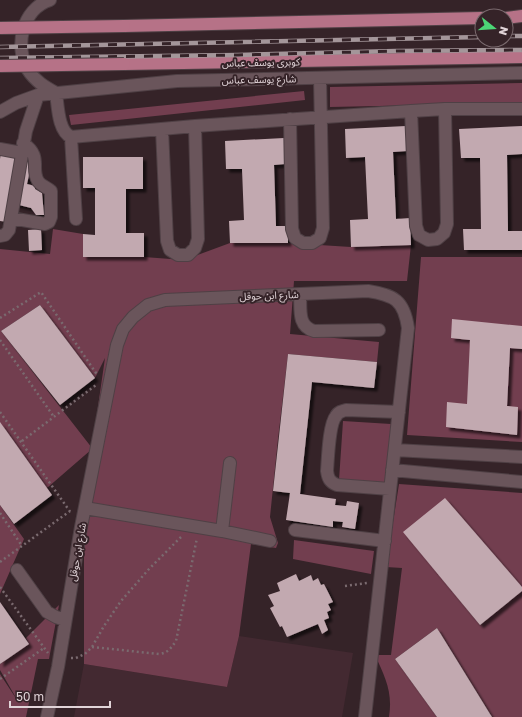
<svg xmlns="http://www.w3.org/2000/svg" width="522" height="717" font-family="'Golos Text','Noto Sans Arabic',sans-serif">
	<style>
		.built { fill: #432931 }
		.green { fill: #723e4f; fill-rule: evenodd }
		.building { fill: #c2a9b0; filter: url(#shadow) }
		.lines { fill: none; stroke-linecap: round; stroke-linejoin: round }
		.minor-casing { stroke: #4f4045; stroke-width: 14 }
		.major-casing { stroke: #4f4045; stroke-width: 14 }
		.path { stroke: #7a6a6f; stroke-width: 2.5; stroke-dasharray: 2 3; stroke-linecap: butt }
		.minor { stroke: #6a555b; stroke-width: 12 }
		.major { stroke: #b67287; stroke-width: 12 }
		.rail-casing { stroke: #a4969a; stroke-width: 4.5 }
		.rail { stroke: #352328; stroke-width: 3; stroke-dasharray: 9; stroke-linecap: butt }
		.major-bridge-casing { stroke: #4f4045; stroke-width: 14; stroke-linecap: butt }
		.major-bridge { stroke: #b67287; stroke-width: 12 }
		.labels { text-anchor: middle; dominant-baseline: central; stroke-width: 4; stroke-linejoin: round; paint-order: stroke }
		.street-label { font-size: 10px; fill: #e1d4d8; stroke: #352328 }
	</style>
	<defs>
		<filter id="shadow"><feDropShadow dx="3.5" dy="3.5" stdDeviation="1" flood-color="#0009"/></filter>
	</defs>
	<rect width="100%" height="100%" fill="#352328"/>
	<path class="built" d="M239,636L353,653L342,717H74L84,664L227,687Z"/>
	<path class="green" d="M522,83V103L330,107V87Z
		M304,91L305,100L71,125L69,115Z
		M53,229L83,234V257H144L184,260L230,243H288L351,247L411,245L407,281H294L290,334L379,342L377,362L288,354L278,439L270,517L278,543L276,548L251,544L239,636L227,687L84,664V506L92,449L47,488L1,424H0V249L50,254ZM40,305L95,378L105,358L92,448L1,331Z
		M421,257H522V442L407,435Z
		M343,421L391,424L386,484L339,480Z
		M399,484L522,493V587L404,532L480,625L522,591V717H492L437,628L395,659L437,717H389C393,692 385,677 375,655H391L402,568L386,567Z
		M0,505L24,539L0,594Z
		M294,540L374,551L371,574L293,559Z
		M59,605L49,659H38L26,717H0V674L19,703L0,670V664L29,644L26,638Z"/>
	<path class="building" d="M406,126L407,151L393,152L396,219L410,218L411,245L351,247L350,220L368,219L365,157L346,158L345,129Z
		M522,126V154L507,155L508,231H522V250H464L463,229H481L480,158H461L459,129Z
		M284,138L285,164L274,165L276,226H288V243H230L229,221L244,220L242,169H226L225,141Z
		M1,152L19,155L7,222L0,221V159Z
		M83,157H143V189H126V233H144V257H83V234L95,235V188H83Z
		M27,158L29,160L31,166L27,184L35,186V189L42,193L44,215H36L31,208L15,204Z
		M41,229L42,250L29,251L28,230Z
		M40,305L95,378L60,405L1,331Z
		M452,319L522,326V349L510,348L507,406L518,407L517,435L446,427L447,402L467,404L470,340L451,338Z
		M288,354L377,362L374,388L312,382L300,494L336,499L335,505L346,506L347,501L359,503L355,529L342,527L343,522L333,521V527L286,520L290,493L273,491Z
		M0,422L52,495L14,524L0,505Z
		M445,498L522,587V591L480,625L403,532Z
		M296,574L299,581L311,575L313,581L318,578L321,585L324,584L333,602L328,604L331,610L327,612L329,618L324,620L328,630L322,634L318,624L287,637L282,626L280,627L270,608L274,606L268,595L280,591L277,583Z
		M0,602L29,644L0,664Z
		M437,628L490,714L492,717H437L395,659Z"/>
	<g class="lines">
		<defs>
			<path id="minor" d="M50,0C22,9 14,47 28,70C35,81 45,87 56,93C58,106 58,131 71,137L195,126L411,111L445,109H522
				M411,111L416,226L419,235L428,240L437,239L444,233L447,224L445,109
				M0,112L16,103L38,95L177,81L522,73
				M290,119L292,229L295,238L303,243H312L320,238L323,228L320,78
				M162,129L167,241L170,250L178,255H188L195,248L198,239L195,126
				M71,137L76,219
				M0,149L22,153
				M11,218L45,224L49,222L51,217V191C47,187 41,186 38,181C30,168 43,157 23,143
				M0,236L5,235L9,230L26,131L38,95
				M300,294C301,309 297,326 314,331L379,330
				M395,450L522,457
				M392,470L522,482
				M390,489L337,485C330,482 328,479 327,471C328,458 329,424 336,416C338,412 342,411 346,410L399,412
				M85,508L222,531L270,541
				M295,530L385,541
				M222,531L230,463
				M17,570L47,612L56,617L65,620
				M47,717L58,667L81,527L117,345L123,329L133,317L148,305L165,300L368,291C394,295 404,300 408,328L365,717"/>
			<path id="major" d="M506,18L522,16
				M124,26L482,18
				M124,64L522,57"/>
		</defs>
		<use href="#minor" class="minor-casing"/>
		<use href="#major" class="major-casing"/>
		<path class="path" d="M0,318L41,292L98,376
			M0,340L54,417
			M0,412L71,513
			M22,441L96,385
			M0,513L22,546
			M0,562L70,511
			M345,586L367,583
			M0,587L48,653
			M92,647L159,654C168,653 171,648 176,641L197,538
			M71,658H76L85,654L92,647L104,626L121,601L149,569L181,537
			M0,679L44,648"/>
		<use href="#minor" class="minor"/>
		<use href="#major" class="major"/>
		<defs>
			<path id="rail" d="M506,36H522
				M0,47L482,37
				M0,58L238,55L396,51L522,50"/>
		</defs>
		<use href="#rail" class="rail-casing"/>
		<use href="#rail" class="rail"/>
		<defs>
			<path id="major-bridge" d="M0,28L124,26
				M0,66L124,64"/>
		</defs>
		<use href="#major-bridge" class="major-bridge-casing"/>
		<use href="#major-bridge" class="major-bridge"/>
	</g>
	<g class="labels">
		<g class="street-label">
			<text transform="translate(261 62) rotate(-1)">كوبرى يوسف عباس</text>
			<text transform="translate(259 79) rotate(-1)">شارع يوسف عباس</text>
			<text transform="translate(269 295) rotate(-2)">شارع ابن حوقل</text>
			<text transform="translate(77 552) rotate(-80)">شارع ابن حوقل</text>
		</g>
	</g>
	<g transform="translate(494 28) rotate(107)"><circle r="19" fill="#352328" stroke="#7a6a6e"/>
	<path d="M0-3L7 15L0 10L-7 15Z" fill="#4cd676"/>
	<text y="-6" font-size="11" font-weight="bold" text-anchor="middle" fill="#e1d4d8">N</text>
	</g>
	<path d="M10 701v6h100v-6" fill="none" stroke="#e1d4d8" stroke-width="2"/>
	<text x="16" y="701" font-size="12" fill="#e1d4d8" stroke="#352328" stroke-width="3" paint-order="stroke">50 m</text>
</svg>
